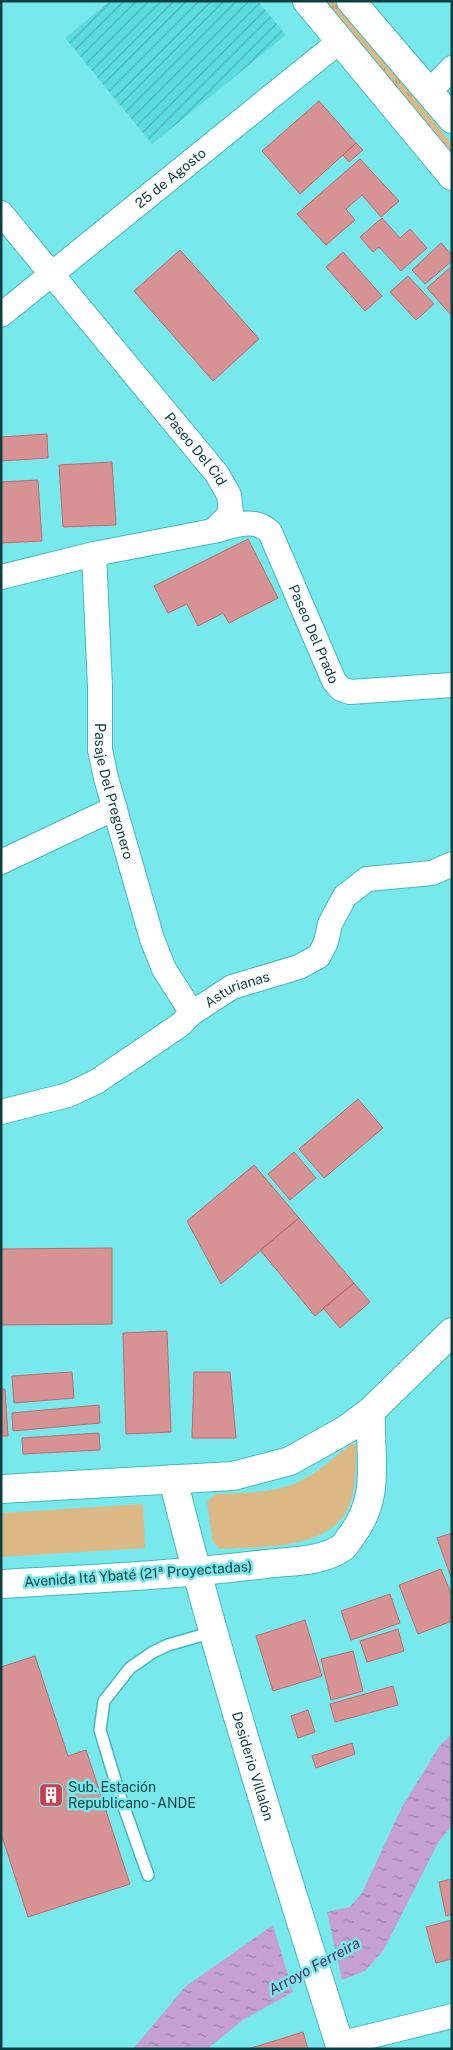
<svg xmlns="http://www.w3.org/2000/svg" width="453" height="2050" font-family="'Public Sans',sans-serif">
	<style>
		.industrial { fill: url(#industrial-furrows) }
		.grass { fill: url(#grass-tufts) }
		.park { fill: #dcb984 }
		.water { fill: url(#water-ripples) }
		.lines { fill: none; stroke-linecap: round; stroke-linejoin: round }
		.stream { stroke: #c69fd3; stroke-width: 9 }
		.building { fill: #d79293; stroke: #bc6b6f }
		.lane-casing { stroke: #44b9bc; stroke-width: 14 }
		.street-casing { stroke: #44b9bc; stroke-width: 26 }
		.secondary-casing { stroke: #44b9bc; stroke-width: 30 }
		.primary-casing { stroke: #44b9bc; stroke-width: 30 }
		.lane { stroke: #fff; stroke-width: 11 }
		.street { stroke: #fff; stroke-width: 24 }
		.secondary { stroke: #fff; stroke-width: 28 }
		.primary { stroke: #fff; stroke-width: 28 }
		.labels { text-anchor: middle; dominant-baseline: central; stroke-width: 5; stroke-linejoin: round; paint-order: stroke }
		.street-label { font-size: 14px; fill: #0c3f41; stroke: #77e8eb }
		.poi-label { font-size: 14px; fill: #0c3f41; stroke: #77e8eb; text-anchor: start }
		.water-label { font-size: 15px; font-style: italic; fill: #592867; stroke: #77e8eb }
	</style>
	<defs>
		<pattern id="industrial-furrows" width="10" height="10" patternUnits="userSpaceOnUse" patternTransform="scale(1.25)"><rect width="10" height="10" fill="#5bdbdf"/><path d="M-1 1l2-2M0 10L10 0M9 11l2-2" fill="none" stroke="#4ab3b6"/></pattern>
		<pattern id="grass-tufts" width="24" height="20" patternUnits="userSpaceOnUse" patternTransform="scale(1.25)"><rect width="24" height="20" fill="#dcb984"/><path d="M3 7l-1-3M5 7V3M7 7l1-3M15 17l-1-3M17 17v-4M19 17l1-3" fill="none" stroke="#b1986e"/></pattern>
		<pattern id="water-ripples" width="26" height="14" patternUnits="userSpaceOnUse" patternTransform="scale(1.25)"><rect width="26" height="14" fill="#c69fd3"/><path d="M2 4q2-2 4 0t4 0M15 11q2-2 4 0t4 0" fill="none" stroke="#9f83ad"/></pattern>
	</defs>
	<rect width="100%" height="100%" fill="#77e8eb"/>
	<path class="industrial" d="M110,1H258L286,35L152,144L65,38Z"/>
	<path class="grass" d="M323,1H334L452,144V157Z"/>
	<path class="park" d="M356,1444C356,1464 357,1489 348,1508C328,1551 260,1546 220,1549L213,1542L207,1502L215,1494C239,1493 265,1493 288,1486C311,1479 332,1459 350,1445Z
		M143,1504L145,1548L1,1557V1513Z"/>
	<path class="water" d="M452,1734V1825L438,1843L383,1951L365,1971L342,1980L327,1912L350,1907L362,1893L402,1807L440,1745Z
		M273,1925L293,1992L243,2020L207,2049H133L185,1987Z"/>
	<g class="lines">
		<path class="stream" d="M281,1985L347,1951"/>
	</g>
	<path class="building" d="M319,101L356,143L300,194L262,151Z
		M356,143L363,150L349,162L343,155Z
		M360,159L399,201L381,217L362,195L346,209L355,220L326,245L297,214Z
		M382,218L400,238L410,229L427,248L401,271L379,247L373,252L360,237Z
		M441,243L452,255V261L425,284L412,270Z
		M180,250L259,339L213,381L134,291Z
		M343,252L382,296L365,311L326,267Z
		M452,266V316L427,288Z
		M408,276L434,304L416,320L390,292Z
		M47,434L48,458L1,461V437Z
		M112,462L116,525L63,527L59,465Z
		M38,480L42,541L1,543V482Z
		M248,539L278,598L229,623L223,613L198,626L187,604L168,613L154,586Z
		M358,1099L383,1128L324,1178L299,1149Z
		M294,1152L316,1178L290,1200L268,1174Z
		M254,1165L299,1218L221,1284L187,1221Z
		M299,1218L354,1283L315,1316L260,1250Z
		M112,1248V1324L1,1325V1249Z
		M354,1283L370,1302L340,1328L323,1308Z
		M167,1331L171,1432L126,1434L123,1333Z
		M72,1372L74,1398L14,1403L12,1376Z
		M194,1372H230L236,1438H192Z
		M1,1389H5L8,1436H1Z
		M99,1405L100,1423L13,1431L12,1413Z
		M99,1433L100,1450L23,1454L22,1438Z
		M452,1533V1580L437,1538Z
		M441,1569L452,1596V1621L418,1634L399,1585Z
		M390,1594L400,1623L351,1640L341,1611Z
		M305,1620L322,1676L273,1691L256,1636Z
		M398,1629L404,1651L367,1662L360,1641Z
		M353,1651L363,1691L331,1700L321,1659Z
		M35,1656L68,1756L86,1750L130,1884L28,1917L1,1833V1667Z
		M393,1686L398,1705L335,1722L330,1704Z
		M308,1710L315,1732L298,1738L291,1716Z
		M352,1743L355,1754L316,1768L312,1756Z
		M452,1879V1914L446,1916L439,1882Z
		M452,1920V1959L436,1963L426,1927Z
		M303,2032L308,2049H248Z"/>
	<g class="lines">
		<defs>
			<path id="lane" d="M148,1875L119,1793L100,1730L104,1701L130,1668L153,1652L168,1645L213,1632"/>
			<g id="street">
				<path d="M429,92L452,68"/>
				<path id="s1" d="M1,213L217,474L229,495L231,513L213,531L94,554L1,577"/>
				<path id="s2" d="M1,315L340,41"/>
				<path id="s3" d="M213,531C232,527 254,516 270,532L334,681L341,689L350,692L452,685"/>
				<path id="s4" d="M94,554L100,687V750L106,778L152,939L164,969L192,1013"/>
				<path d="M1,862L115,808"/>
				<path id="s5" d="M1,1112L68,1095L96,1082L180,1025L192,1013L232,987L299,967L319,956L326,942L330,924L345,896L367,879L432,873L452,864"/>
				<path d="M339,2044L452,2016"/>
			</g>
			<g id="secondary">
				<path id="s6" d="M173,1479C220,1671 282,1860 341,2049"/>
				<path d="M1,1489L233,1476L290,1461L347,1429L371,1411L452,1332"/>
				<path d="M1,1584C90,1579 178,1575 266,1564C290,1561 323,1562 343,1547C346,1544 349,1539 352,1535C382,1495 369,1457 371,1411"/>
			</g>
			<path id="primary" d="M307,1L452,176
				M351,1L452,119"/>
		</defs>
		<use href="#lane" class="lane-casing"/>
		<use href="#street" class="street-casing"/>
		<use href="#secondary" class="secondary-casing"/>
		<use href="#primary" class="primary-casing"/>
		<use href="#lane" class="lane"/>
		<use href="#street" class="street"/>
		<use href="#secondary" class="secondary"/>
		<use href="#primary" class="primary"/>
	</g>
	<defs>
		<symbol id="building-square" viewBox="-11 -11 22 22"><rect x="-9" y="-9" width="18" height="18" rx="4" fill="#cd3d50" stroke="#77e8eb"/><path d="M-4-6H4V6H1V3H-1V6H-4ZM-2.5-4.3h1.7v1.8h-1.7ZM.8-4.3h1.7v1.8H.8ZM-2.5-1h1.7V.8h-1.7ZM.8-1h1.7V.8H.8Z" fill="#fff"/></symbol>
	</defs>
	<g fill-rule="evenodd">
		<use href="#building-square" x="37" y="1781" width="28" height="28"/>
	</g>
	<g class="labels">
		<g class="street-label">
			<text stroke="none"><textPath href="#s2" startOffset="218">25 de Agosto</textPath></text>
			<text stroke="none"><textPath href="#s1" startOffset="306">Paseo Del Cid</textPath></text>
			<text stroke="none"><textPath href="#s3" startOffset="171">Paseo Del Prado</textPath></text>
			<text stroke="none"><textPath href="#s4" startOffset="239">Pasaje Del Pregonero</textPath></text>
			<text stroke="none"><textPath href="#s5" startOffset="270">Asturianas</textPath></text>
			<text transform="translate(138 1574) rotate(-4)">Avenida Itá Ybaté (21ª Proyectadas)</text>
			<text stroke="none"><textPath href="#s6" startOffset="298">Desiderio Villalón</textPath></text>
		</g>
		<g class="poi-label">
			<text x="68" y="1787">Sub. Estación<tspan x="68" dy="16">Republicano - ANDE</tspan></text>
		</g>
		<g class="water-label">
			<text transform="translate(314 1966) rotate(-29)">Arroyo Ferreira</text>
		</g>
	</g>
	<rect width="453" height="2050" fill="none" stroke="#0c3f41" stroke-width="5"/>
</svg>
